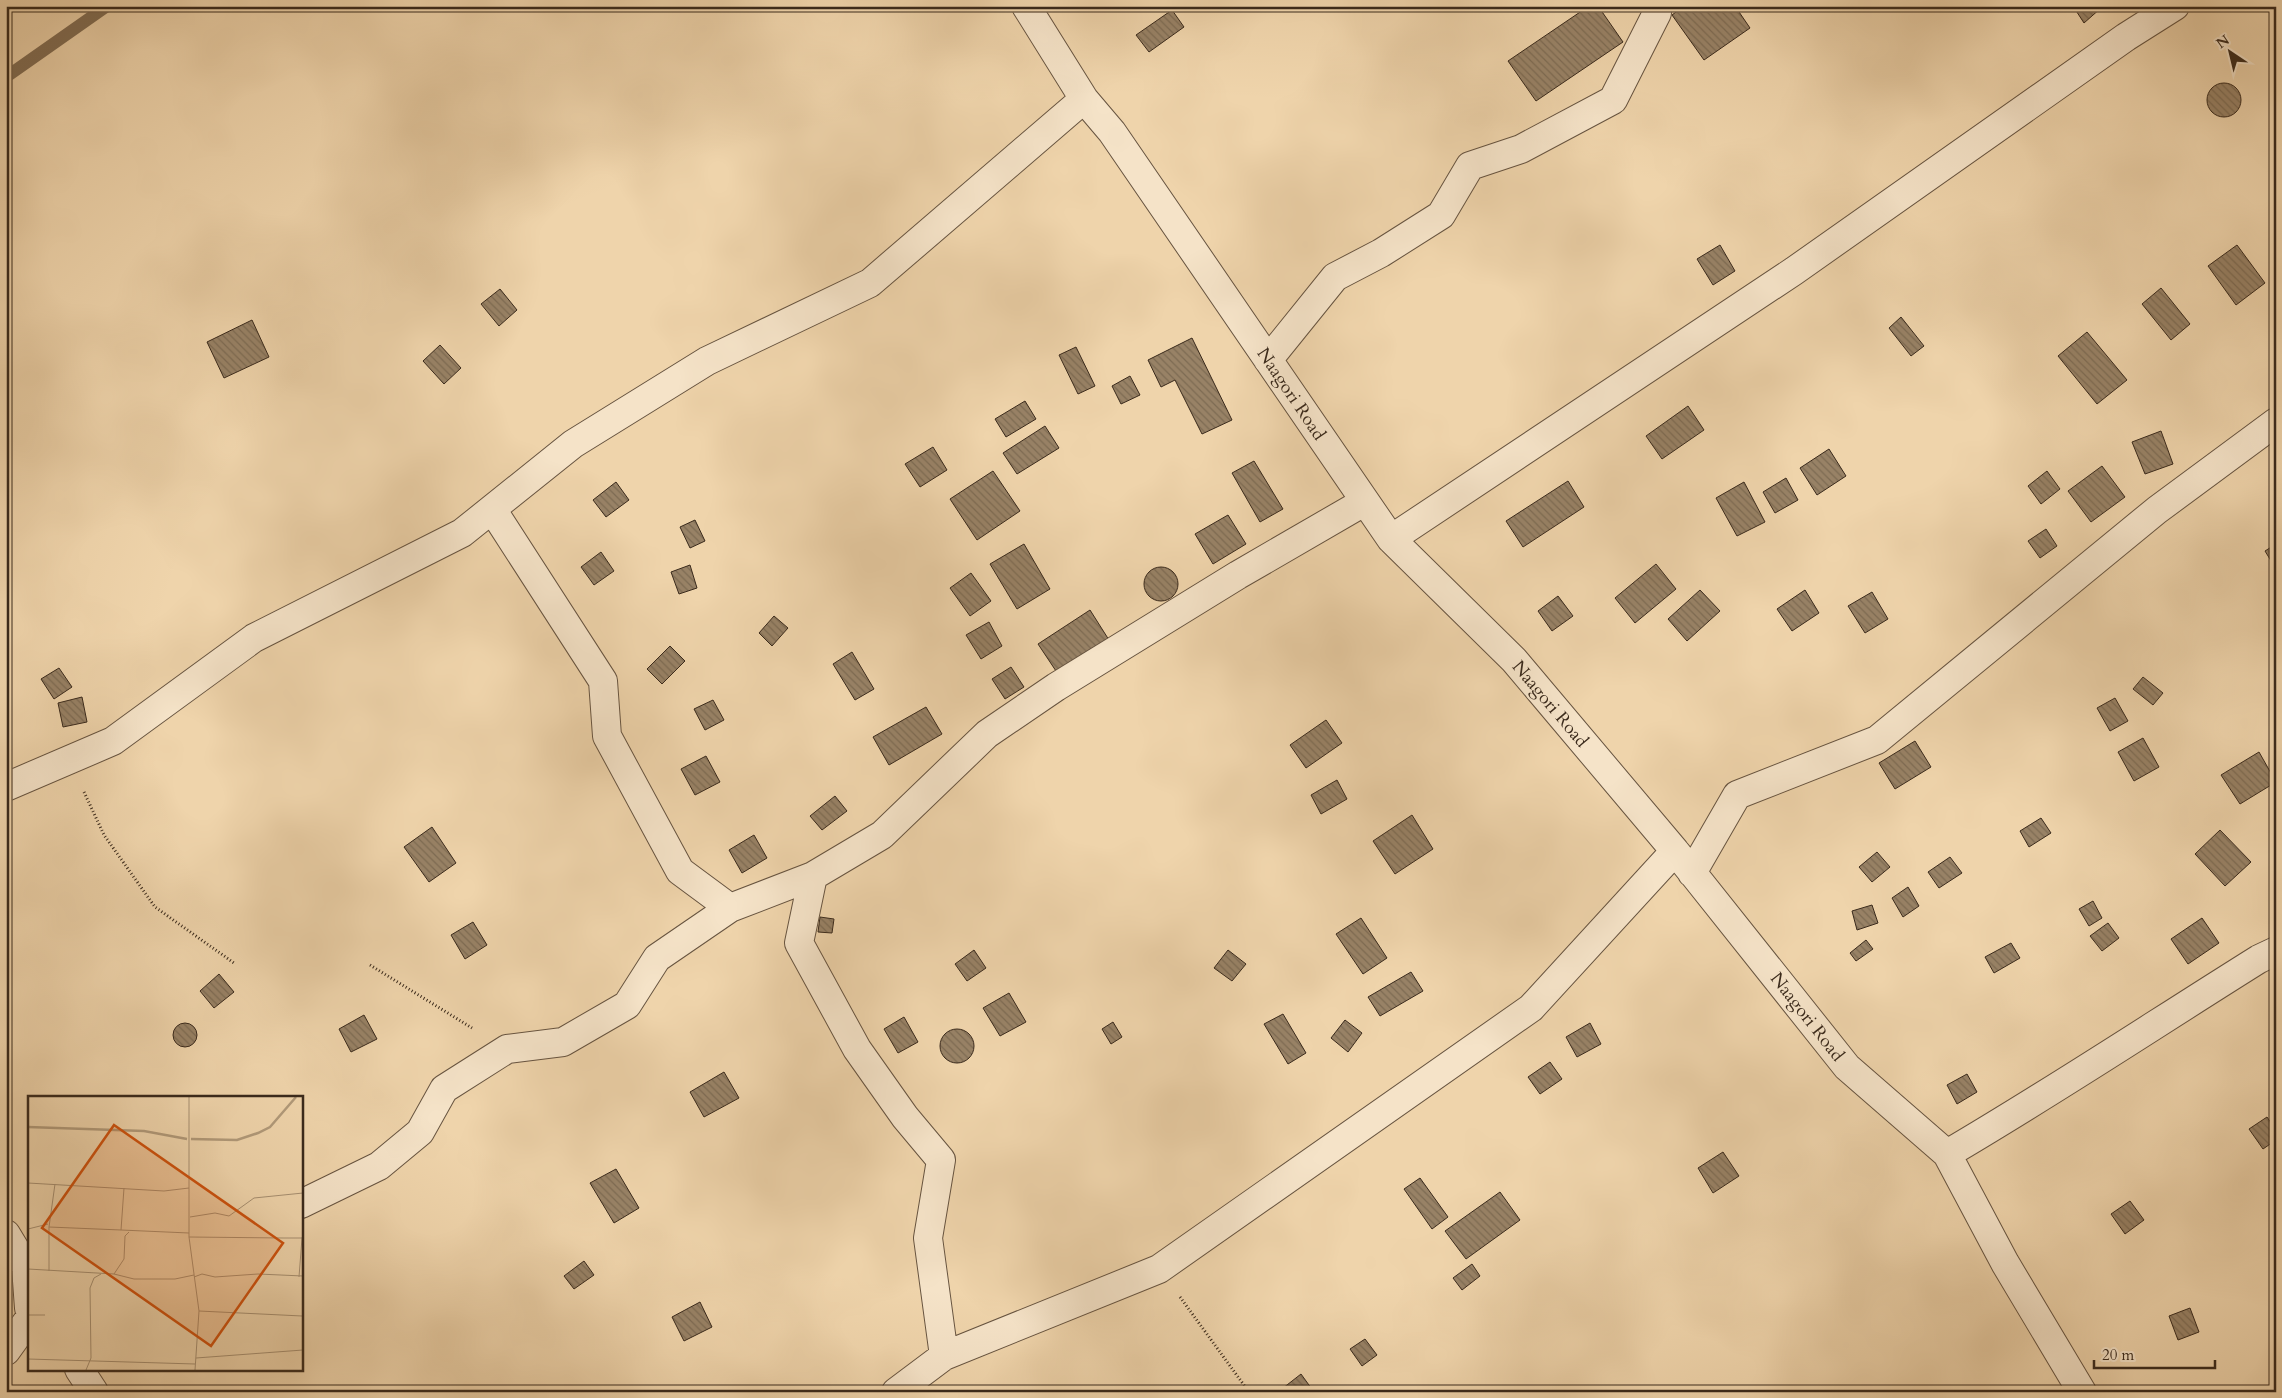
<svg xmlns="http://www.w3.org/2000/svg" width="2282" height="1398" font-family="Cardo,serif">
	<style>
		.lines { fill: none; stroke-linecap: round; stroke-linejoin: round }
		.stream { stroke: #816d54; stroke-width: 12 }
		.building { fill: url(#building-back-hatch); stroke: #3a2a1c }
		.minor-casing { stroke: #675440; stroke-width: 30 }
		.path { stroke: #3a2a1c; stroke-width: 3; stroke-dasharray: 1 2.5; stroke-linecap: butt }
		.minor { stroke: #f5e3c8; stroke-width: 28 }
		.labels { text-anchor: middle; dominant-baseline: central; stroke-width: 4; stroke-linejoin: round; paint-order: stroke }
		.street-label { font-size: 18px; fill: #3a2a1c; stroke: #f5e3c8 }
		.inset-river { fill: none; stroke: #b19a7a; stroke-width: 2.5 }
		.inset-road { fill: none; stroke: #a79072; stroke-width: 1 }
		.view { fill: #ce520e; fill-opacity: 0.15; stroke: #ce520e; stroke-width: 2.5 }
		.inset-edge { fill: none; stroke: #3a2a1c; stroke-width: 2.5 }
	</style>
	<defs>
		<pattern id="building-back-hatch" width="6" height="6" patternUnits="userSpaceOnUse" patternTransform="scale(1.25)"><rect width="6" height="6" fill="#988266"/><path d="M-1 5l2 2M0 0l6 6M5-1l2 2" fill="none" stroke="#7d6b53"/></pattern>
	</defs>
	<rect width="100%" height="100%" fill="#efd4ab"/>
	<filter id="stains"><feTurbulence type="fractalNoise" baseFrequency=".004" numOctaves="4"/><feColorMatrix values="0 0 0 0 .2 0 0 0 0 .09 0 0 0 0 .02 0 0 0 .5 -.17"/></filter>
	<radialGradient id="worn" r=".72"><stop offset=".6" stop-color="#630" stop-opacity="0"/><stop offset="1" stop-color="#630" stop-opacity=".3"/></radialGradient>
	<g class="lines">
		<path class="stream" d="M6,77L107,6"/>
	</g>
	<path class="building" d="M1589,6H1598L1623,42L1536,101L1508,61Z
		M1684,6H1735L1750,28L1704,60L1672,15Z
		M2073,6H2099L2101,8L2084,23Z
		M1172,10L1184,27L1149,52L1136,35Z
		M2207 100a17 17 0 1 1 34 0a17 17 0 1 1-34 0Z
		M1720,245L1735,271L1713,285L1697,259Z
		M2237,245L2265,283L2236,305L2208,266Z
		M2161,288L2190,324L2171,340L2142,304Z
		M500,289L517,310L499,326L481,304Z
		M1901,317L1924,346L1911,356L1889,328Z
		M252,320L269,357L224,378L207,342Z
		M2087,332L2127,380L2097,404L2058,356Z
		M1192,338L1232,420L1202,434L1175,380L1161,387L1148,360Z
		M440,345L461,368L444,384L423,361Z
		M1076,347L1095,386L1078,394L1059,355Z
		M1130,376L1140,395L1121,404L1112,386Z
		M1025,401L1036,419L1006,437L995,419Z
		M1688,406L1704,430L1662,459L1646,436Z
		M1045,426L1059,448L1017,474L1003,453Z
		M2161,431L2173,464L2145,474L2132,442Z
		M933,447L947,470L920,487L905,464Z
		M1829,449L1846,476L1817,495L1800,468Z
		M1254,461L1283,509L1260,522L1232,473Z
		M2102,466L2125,497L2091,522L2068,491Z
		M993,471L1020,511L977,540L950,499Z
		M2047,471L2060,489L2041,504L2028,486Z
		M1786,478L1798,500L1775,513L1763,492Z
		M1568,481L1584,507L1523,547L1506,521Z
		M616,482L629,500L606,517L593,500Z
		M1744,482L1765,522L1737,536L1716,498Z
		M1228,515L1246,544L1213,564L1195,534Z
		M695,520L705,541L690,548L680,527Z
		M2046,529L2057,546L2040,558L2028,541Z
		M1024,544L1050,589L1017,609L990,564Z
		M2276,544V569L2265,551Z
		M601,552L614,571L594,585L581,567Z
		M1656,564L1676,589L1635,623L1615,598Z
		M690,565L697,588L679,594L671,572Z
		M1144 584a17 17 0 1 1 34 0a17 17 0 1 1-34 0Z
		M971,573L991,601L970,616L950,588Z
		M1700,590L1720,611L1687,641L1668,619Z
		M1805,590L1819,613L1792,631L1777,609Z
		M1872,592L1888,619L1865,633L1848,606Z
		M1558,596L1573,616L1552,631L1538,611Z
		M1090,610L1109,640L1058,674L1038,644Z
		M774,616L788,628L772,646L759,633Z
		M989,622L1002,646L981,659L966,635Z
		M670,646L685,661L662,684L647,669Z
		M852,652L874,689L855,700L833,664Z
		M1011,667L1024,687L1005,699L992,679Z
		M59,668L72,687L54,699L41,679Z
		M2143,677L2163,693L2153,705L2133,689Z
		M82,697L87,722L63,727L58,703Z
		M2115,698L2128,721L2110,731L2097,708Z
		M713,700L724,720L705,730L694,709Z
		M926,707L942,734L889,765L873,737Z
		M1326,720L1342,743L1306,768L1290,745Z
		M2143,738L2159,767L2134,781L2118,752Z
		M1915,741L1931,767L1895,789L1879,763Z
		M2259,752L2276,782L2240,804L2221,775Z
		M706,756L720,782L695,795L681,769Z
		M1337,780L1347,799L1321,814L1311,795Z
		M835,796L847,811L822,830L810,816Z
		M1412,815L1433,849L1395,874L1373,841Z
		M2041,818L2051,833L2029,847L2020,831Z
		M432,827L456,863L429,882L404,847Z
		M2220,830L2251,862L2225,886L2195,854Z
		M754,835L767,858L742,873L729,850Z
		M1877,852L1890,867L1872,882L1859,867Z
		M1950,857L1962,873L1939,888L1928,872Z
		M1908,887L1919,906L1903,917L1892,898Z
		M2093,901L2102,918L2089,926L2079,909Z
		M1872,905L1878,923L1857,930L1852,911Z
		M820,917L834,919L832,933L818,932Z
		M1361,918L1387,958L1363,974L1336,934Z
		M2202,918L2219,943L2188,964L2171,939Z
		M473,922L487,945L465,959L451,935Z
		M2108,923L2119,938L2102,951L2090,936Z
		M1866,940L1873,949L1856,961L1850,953Z
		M2011,943L2020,958L1994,973L1985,957Z
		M974,950L986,968L967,981L955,964Z
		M1228,950L1246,964L1232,981L1214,968Z
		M1411,972L1423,991L1380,1016L1368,997Z
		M219,974L234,992L214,1008L200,991Z
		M1009,993L1026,1022L1000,1036L983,1008Z
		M1283,1014L1306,1053L1288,1064L1264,1024Z
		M364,1015L377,1039L351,1052L339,1029Z
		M904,1017L918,1042L898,1053L884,1029Z
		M1345,1020L1362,1033L1348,1052L1331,1038Z
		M1113,1022L1122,1037L1111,1044L1102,1029Z
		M173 1035a12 12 0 1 1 24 0a12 12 0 1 1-24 0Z
		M1590,1023L1601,1044L1577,1057L1566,1037Z
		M940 1046a17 17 0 1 1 34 0a17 17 0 1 1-34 0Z
		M1550,1062L1562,1079L1540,1094L1528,1077Z
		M724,1072L739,1098L704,1117L690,1092Z
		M1967,1074L1977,1092L1957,1104L1947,1085Z
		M2267,1117L2276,1130V1140L2263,1149L2249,1129Z
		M1723,1152L1739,1176L1713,1193L1698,1168Z
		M616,1169L639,1208L614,1223L590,1183Z
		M1420,1178L1448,1217L1432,1229L1404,1189Z
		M1500,1192L1520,1220L1466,1259L1445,1231Z
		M2130,1201L2144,1220L2125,1234L2111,1214Z
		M584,1261L594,1275L574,1289L564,1276Z
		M1472,1264L1480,1276L1462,1290L1453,1278Z
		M700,1302L712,1327L684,1341L672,1317Z
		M2190,1308L2199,1332L2178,1340L2169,1316Z
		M1365,1339L1377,1355L1362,1366L1350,1349Z
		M1301,1374L1314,1392H1278Z"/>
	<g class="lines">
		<defs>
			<path id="minor" d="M1026,6L1084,99L1112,132L1391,539L1514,660L1675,851L1847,1067L1947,1154L2005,1263L2082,1392
				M1268,360L1335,277L1381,253L1441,215L1470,166L1521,149L1613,100L1657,13V6
				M492,509L603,681L607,736L680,871L730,908L813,876L882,835L987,734L1056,687L1238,575L1364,502
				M1391,539L1794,271L2126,37L2175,6
				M6,787L113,741L254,638L462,533L573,444L707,361L870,283L1084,99
				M1692,873L1737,795L1877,740L2157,510L2276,422
				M813,876L799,943L857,1049L905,1117L941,1160L928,1238L944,1356
				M1947,1154C2053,1092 2155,1024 2259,959L2276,951
				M301,1204L379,1166L420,1132L444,1089L507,1049L563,1042L627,1005L657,958L730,908
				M6,1234L26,1267L29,1308
				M6,1351L29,1319
				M79,1369L94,1392
				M896,1392L944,1356L1159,1269L1531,1008L1675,851"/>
		</defs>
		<use href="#minor" class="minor-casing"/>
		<path class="path" d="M84,792L104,835L155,907L234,963
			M370,965L472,1028
			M1180,1297L1249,1392"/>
		<use href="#minor" class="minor"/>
	</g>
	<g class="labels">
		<g class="street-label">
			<text transform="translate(1291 394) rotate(56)">Naagori Road</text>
			<text transform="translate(1550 704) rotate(50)">Naagori Road</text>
			<text transform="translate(1807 1017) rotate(52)">Naagori Road</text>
		</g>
	</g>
	<g transform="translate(28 1096)">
		<rect width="275" height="275" fill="#efd4ab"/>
		<path class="inset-river" d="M0,31L116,35L159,43M163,43L209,44L230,37L242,31L268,1"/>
		<path class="inset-road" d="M161,1V141L171,215L167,274M0,87L136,95L161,92M27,88L21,131L93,134M96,92L93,134L161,137M162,121L187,117L201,120L226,102L275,97M0,133L20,128M161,141L255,142H274L275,139M0,173L86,178L106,183H147L166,179M21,175V131M86,178L96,163L97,140L101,136M166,181L174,178L187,181L230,178L275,180M271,181L274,142M275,190V223M171,215L274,220M0,219H17M168,262L275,254M0,263L167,268M58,274L63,262L62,192L66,182L73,178"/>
		<path class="view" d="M86,29L255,147L183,250L14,132Z"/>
		<rect width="275" height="275" class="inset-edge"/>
	</g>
	<rect width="2282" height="1398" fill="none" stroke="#efd4ab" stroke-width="25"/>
	<rect x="8" y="8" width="2267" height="1383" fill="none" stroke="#3a2a1c" stroke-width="2.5"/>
	<rect x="12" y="12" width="2257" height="1373" fill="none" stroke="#3a2a1c"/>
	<g transform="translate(2230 52) rotate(325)" stroke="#f5e3c8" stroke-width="4" paint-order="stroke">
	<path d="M0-4L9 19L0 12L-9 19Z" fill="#3a2a1c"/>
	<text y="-8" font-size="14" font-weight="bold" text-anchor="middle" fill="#3a2a1c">N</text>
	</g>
	<path d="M2094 1360v8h121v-8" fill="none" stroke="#3a2a1c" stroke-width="2.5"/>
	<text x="2102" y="1360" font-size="15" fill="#3a2a1c" stroke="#f5e3c8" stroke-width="4" paint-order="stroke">20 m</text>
	<rect width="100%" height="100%" filter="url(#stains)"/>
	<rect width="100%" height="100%" fill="url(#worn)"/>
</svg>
